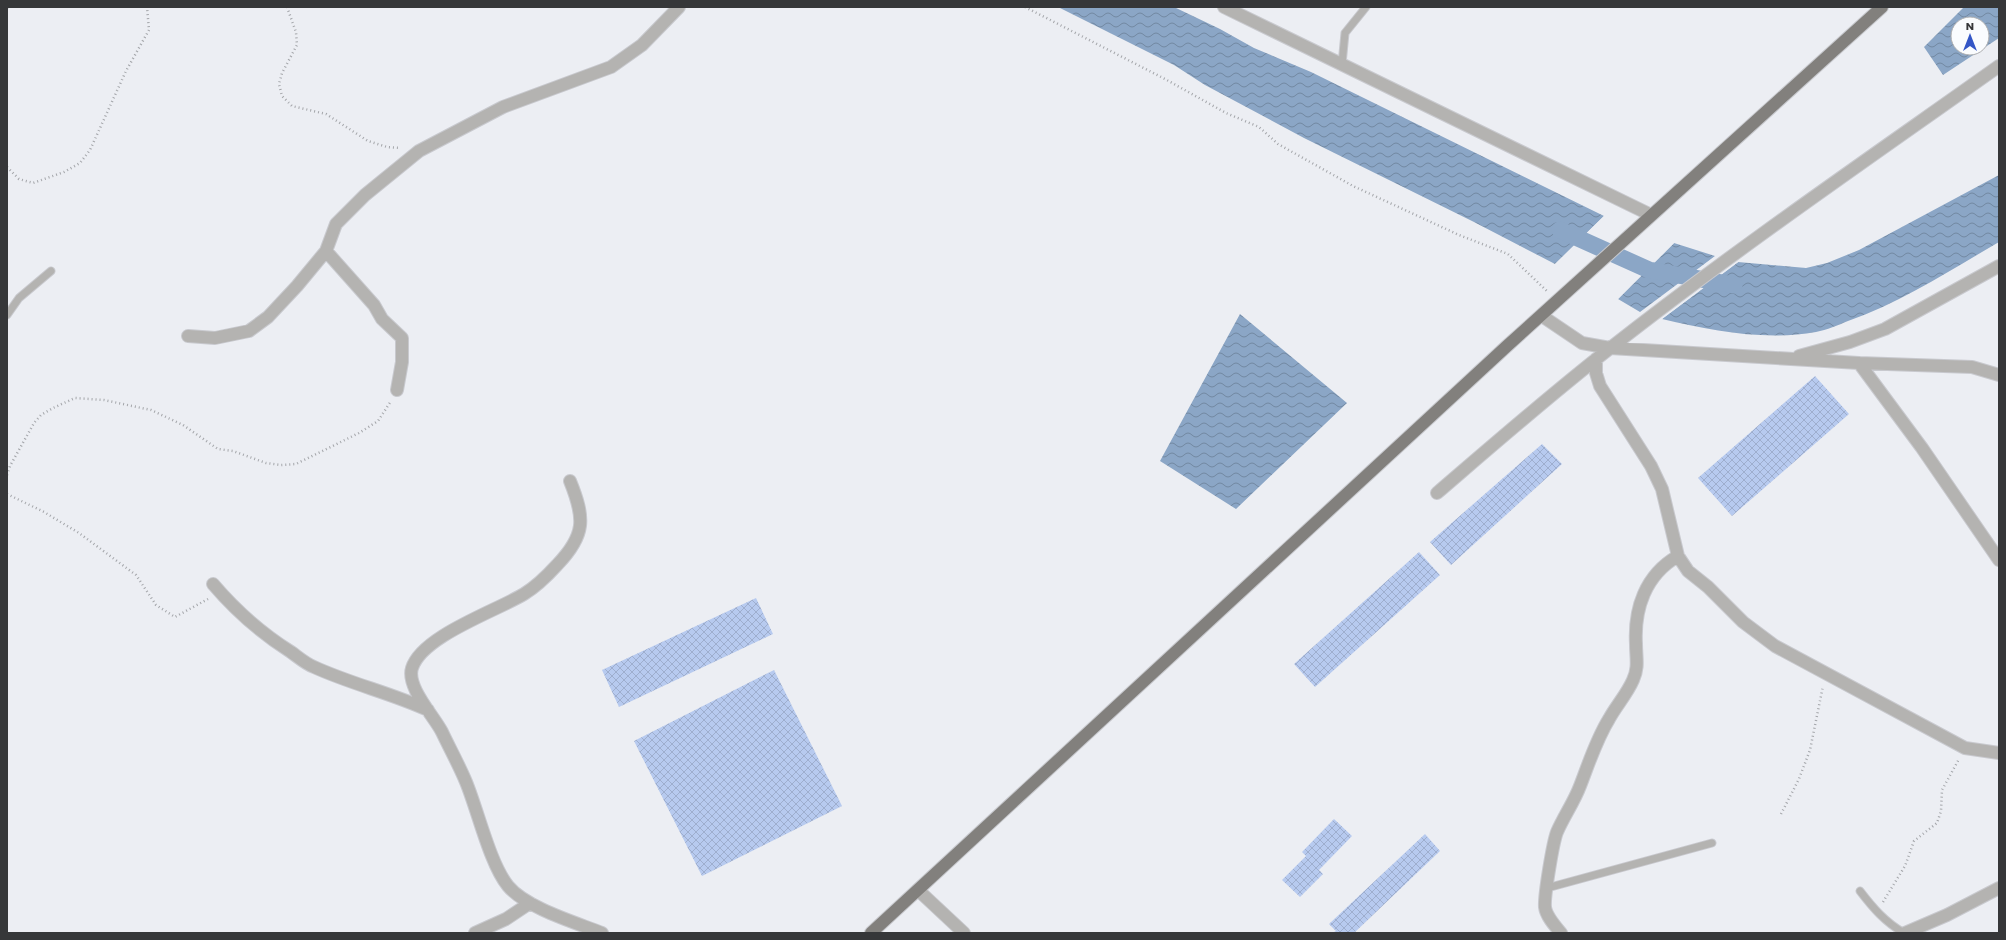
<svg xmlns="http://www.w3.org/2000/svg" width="2006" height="940" font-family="Poppins,sans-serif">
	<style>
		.water { fill: url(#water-waves); fill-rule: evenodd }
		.pier { fill: #eceef3 }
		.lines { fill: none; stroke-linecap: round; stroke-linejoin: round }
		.canal { stroke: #8ba6c6; stroke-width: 17 }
		.building { fill: url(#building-cross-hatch) }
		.lane-casing { stroke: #c8c9ce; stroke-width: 9 }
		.street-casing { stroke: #c8c9ce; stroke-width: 14 }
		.primary-casing { stroke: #c8c9ce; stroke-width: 14 }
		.path { stroke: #a4a6aa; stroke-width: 2.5; stroke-dasharray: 1 3; stroke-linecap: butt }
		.lane { stroke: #b4b3b1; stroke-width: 7 }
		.street { stroke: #b4b3b1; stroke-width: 12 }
		.primary { stroke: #82807d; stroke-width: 12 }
	</style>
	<defs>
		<pattern id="water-waves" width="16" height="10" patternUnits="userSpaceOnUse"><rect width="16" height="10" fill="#8ba6c6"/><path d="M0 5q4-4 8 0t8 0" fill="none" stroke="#7288a2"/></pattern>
		<pattern id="building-cross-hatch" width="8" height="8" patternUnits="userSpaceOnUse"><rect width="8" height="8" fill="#b7caef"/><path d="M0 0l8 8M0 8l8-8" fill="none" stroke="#9eaece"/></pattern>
	</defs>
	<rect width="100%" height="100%" fill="#eceef3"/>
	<path class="water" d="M1058,7H1174L1220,29L1254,48L1311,72L1604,216L1555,264L1474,222L1304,138L1205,85L1174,65Z
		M1964,7H1999V38L1943,75L1924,47ZM1958,24H1982V48H1958Z
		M1999,175V242C1949,271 1902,302 1848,321C1838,325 1827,330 1816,332C1765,341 1713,331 1662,319L1738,262L1806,268L1827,263L1859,250Z
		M1674,243L1715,256L1640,312L1618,299Z
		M1240,314L1347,403L1236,509L1160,461Z"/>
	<path class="pier" d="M1606,215L1557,265H1554L1606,214Z
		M1673,241H1676L1617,300V298Z
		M1717,255L1716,257L1642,314H1639Z
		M1741,260L1662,319L1661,320V318L1737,261Z"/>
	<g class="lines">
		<path class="canal" d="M1560,230L1649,270L1734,285"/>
	</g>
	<path class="building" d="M1815,376L1849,414L1732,516L1698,478Z
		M1542,444L1562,464L1451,565L1430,542Z
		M1419,552L1440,575L1315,687L1294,664Z
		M756,598L773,634L619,707L602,670Z
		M774,670L842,806L702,876L634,741Z
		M1334,819L1352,836L1319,870L1323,874L1300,897L1282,880L1306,856L1302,852Z
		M1425,834L1440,851L1354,933H1332L1336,931L1329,924Z"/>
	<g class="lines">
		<defs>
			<path id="lane" d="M1342,64L1345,33L1366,7
				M7,315L19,298L51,271
				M1547,888L1712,843
				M1860,891C1873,908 1885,922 1904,933"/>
			<path id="street" d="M1224,7L1651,215
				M326,251L374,305L382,319L402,338V362L397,390
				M1542,316L1582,343L1610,348L1859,363L1972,367L1999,375
				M188,336L215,338L249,331L268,317L297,286L326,251L336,224L365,195L419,151L503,107L611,67L642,45L679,7
				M1799,356L1850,342L1885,329L1999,266
				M1596,359V373L1600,386L1651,466L1662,489L1678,556L1688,571L1708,587L1743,622L1775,646L1965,748L1999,753
				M1859,363L1922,448L1999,560
				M570,481C585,518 586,535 557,565C547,576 537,586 524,594C496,611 422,636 412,668C406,687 434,716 442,732C450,749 459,765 466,782C478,811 490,864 508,886C526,908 577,923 602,933
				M1437,493C1494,444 1550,395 1609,349C1735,250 1868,159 1999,66
				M213,584C236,611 261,633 291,652C298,657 306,664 314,667C351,684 391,693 428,710
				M918,890L964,933
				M475,933L506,919L530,903
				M1561,933C1555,926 1546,916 1545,907C1544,896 1553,842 1557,832C1564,816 1574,802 1580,786C1589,763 1596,740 1609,719C1616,706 1627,694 1633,680C1639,667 1636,658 1636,644C1634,609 1645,575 1678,556
				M1905,933L1947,915L1999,888"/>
			<path id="primary" d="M871,933L1507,346L1882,7"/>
		</defs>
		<use href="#lane" class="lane-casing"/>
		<use href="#street" class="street-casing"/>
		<use href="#primary" class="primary-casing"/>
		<path class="path" d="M287,7L296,32L297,45L282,73L279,84L282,96L292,106L326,114L368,141L387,147L400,148
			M1025,7L1165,79L1226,113L1259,127L1278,144L1353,186L1459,235L1508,254L1548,292
			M7,8L8,7
			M7,167L19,179L33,183L64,172L80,163L90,150L126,71L149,30L147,7
			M7,475L10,466L34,423L41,415L53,408L75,398L104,400L151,410L183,425L218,449L233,451L266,463L281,465L296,464L359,433L378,421L391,401
			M7,494L44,512L79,533L136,575L156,605L175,617L208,599
			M1781,814L1799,779L1810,750L1823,686
			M1883,902L1905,866L1914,841L1937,823L1941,811L1942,790L1959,759"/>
		<use href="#lane" class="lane"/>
		<use href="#street" class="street"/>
		<use href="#primary" class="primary"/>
	</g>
	<rect width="2006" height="940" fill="none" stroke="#363739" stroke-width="16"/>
	<g transform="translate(1970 36)"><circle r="19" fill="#fafcfe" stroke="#acadaf"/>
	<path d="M0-3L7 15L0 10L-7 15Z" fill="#3356c6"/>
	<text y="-6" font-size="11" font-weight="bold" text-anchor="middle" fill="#363739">N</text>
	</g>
</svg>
